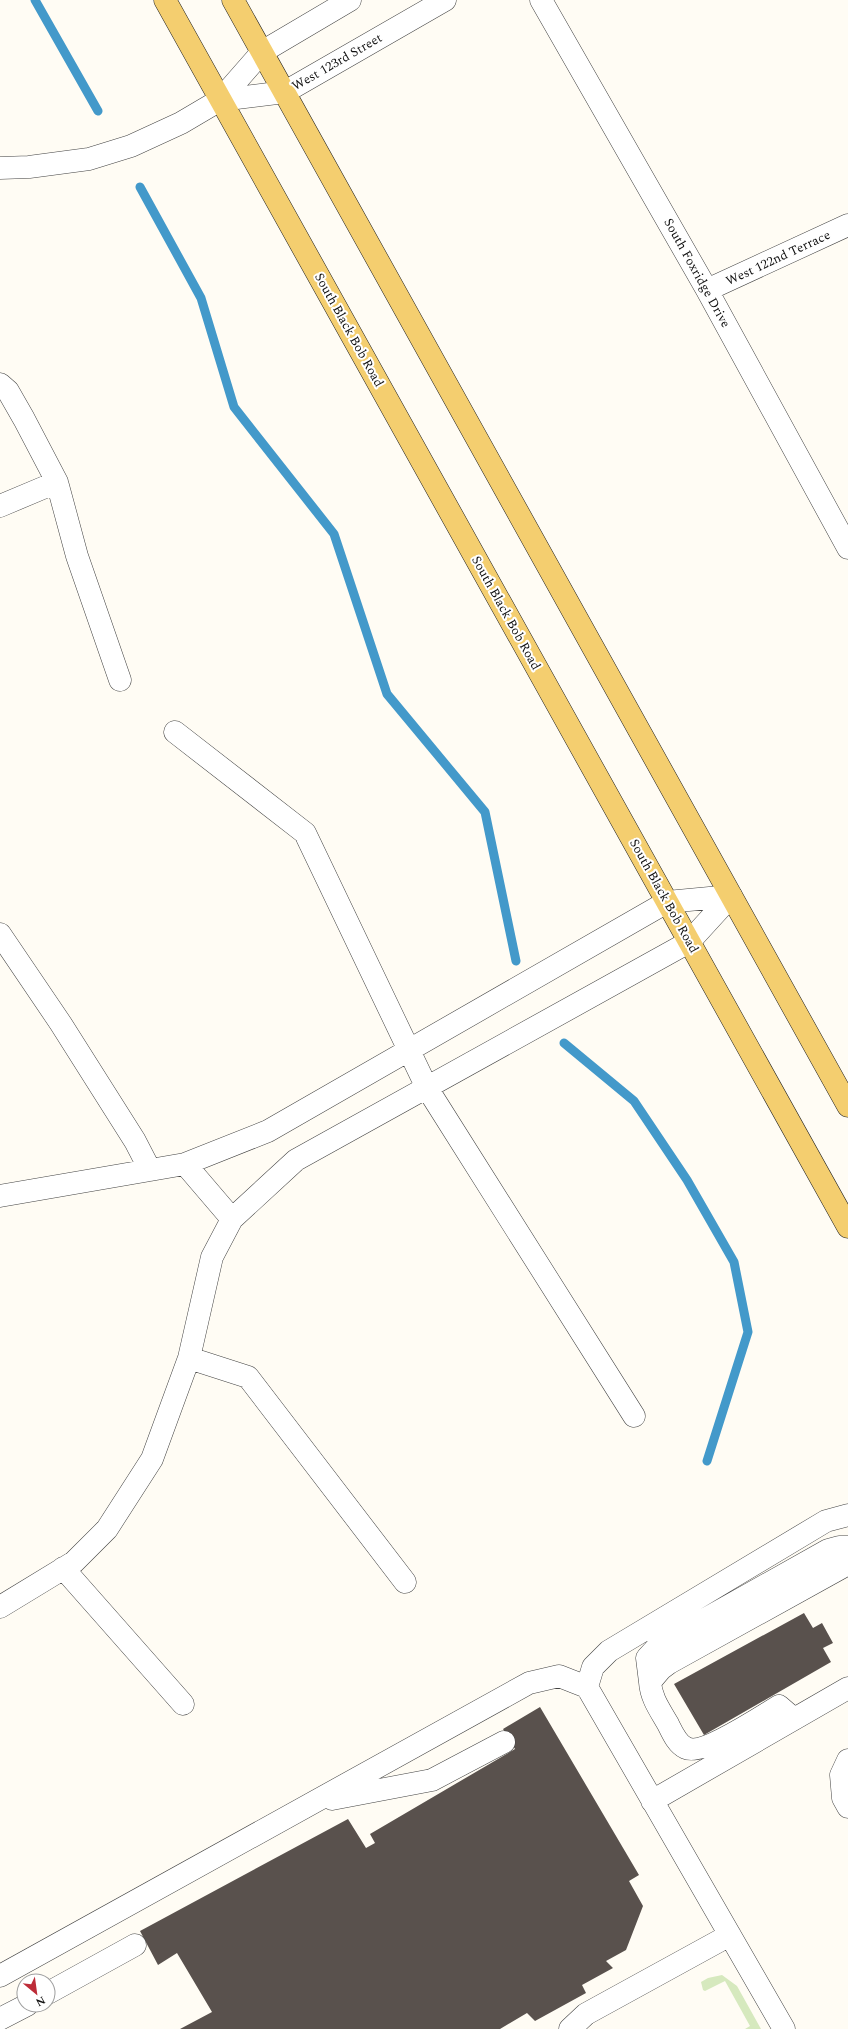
<svg xmlns="http://www.w3.org/2000/svg" width="848" height="2029" font-family="Spectral,serif">
	<style>
		.green { fill: #d6e9be }
		.lines { fill: none; stroke-linecap: round; stroke-linejoin: round }
		.stream { stroke: #4399ca; stroke-width: 9 }
		.building { fill: #59514d }
		.minor-casing { stroke: #434343; stroke-width: 23 }
		.major-casing { stroke: #212121; stroke-width: 23 }
		.minor { stroke: #fff; stroke-width: 22 }
		.major { stroke: #f4ce6f; stroke-width: 22 }
		.labels { text-anchor: middle; dominant-baseline: central; stroke-width: 4; stroke-linejoin: round; paint-order: stroke }
		.street-label { font-size: 13px; fill: #101010; stroke: #fff }
	</style>
	<rect width="100%" height="100%" fill="#fffcf4"/>
	<path class="green" d="M722,1975L737,1986L761,2029H745L750,2026L725,1981L705,1991L703,1990L701,1982L708,1978Z"/>
	<g class="lines">
		<path class="stream" d="M35,0L98,111
			M140,187L201,298L234,407L334,534L387,694L485,812L516,961
			M564,1043L634,1101L687,1180L734,1262L748,1332L707,1461"/>
	</g>
	<path class="building" d="M804,1613L813,1628L822,1623L833,1643L823,1648L831,1662L704,1735L674,1684Z
		M540,1707L639,1875L629,1881L643,1906L626,1950L606,1961L613,1968L582,1985L586,1993L535,2021L527,2013L500,2029H180L212,2012L177,1953L158,1965L140,1931L348,1819L366,1848L375,1843L370,1834L515,1749L503,1729Z"/>
	<g class="lines">
		<defs>
			<path id="minor" d="M541,0L707,290L848,548
				M220,100L285,92L445,0
				M0,168L29,167L89,159L131,146L181,123L220,100L262,52L350,0
				M707,290L848,225
				M0,384L8,391L24,419L57,482L77,556L120,680
				M0,506L57,482
				M175,732L305,833L427,1088L634,1416
				M0,934L61,1024L135,1141L150,1170
				M185,1164L232,1219
				M0,1196L185,1164L268,1131L667,902L731,896
				M189,1358L248,1377L405,1582
				M63,1568L183,1704
				M0,1607L74,1562L107,1529L152,1459L189,1358L212,1257L232,1219L296,1160L689,942L731,896
				M650,1682L647,1658L659,1645L828,1550L839,1547H848
				M587,1687L593,1667L609,1651L826,1521L848,1515
				M794,1719L779,1706C762,1716 703,1756 686,1748C677,1744 672,1732 668,1724C660,1710 651,1698 650,1682L661,1669L669,1663L848,1564
				M848,1760L841,1775L843,1798L848,1807
				M332,1799L432,1780L504,1742
				M652,1801L848,1688
				M0,1976L529,1683L559,1676L587,1687L784,2029
				M48,1993L135,1945
				M0,2019L27,2005
				M570,2029L586,2014L730,1935"/>
			<path id="major" d="M165,0L848,1227
				M233,0L848,1106"/>
		</defs>
		<use href="#minor" class="minor-casing"/>
		<use href="#major" class="major-casing"/>
		<use href="#minor" class="minor"/>
		<use href="#major" class="major"/>
	</g>
	<g class="labels">
		<g class="street-label">
			<text transform="translate(337 62) rotate(-30)">West 123rd Street</text>
			<text transform="translate(778 258) rotate(-25)">West 122nd Terrace</text>
			<text transform="translate(697 273) rotate(61)">South Foxridge Drive</text>
			<text transform="translate(349 330) rotate(61)">South Black Bob Road</text>
			<text transform="translate(506 613) rotate(61)">South Black Bob Road</text>
			<text transform="translate(664 896) rotate(61)">South Black Bob Road</text>
		</g>
	</g>
	<g transform="translate(36 1993) rotate(151)"><circle r="19" fill="#ffffff" stroke="#9f9f9f"/>
	<path d="M0-3L7 15L0 10L-7 15Z" fill="#bd2c38"/>
	<text y="-6" font-size="11" font-weight="bold" text-anchor="middle" fill="#101010">N</text>
	</g>
</svg>
